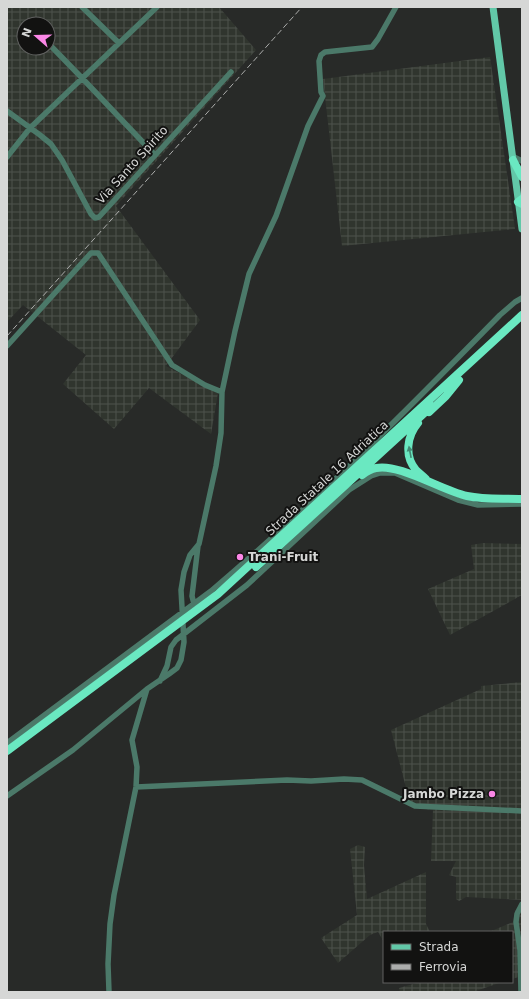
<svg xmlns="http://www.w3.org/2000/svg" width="529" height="999" font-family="'DejaVu Sans',sans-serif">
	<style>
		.industrial { fill: url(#industrial-grid); fill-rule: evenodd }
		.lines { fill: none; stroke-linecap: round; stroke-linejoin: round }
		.minor { stroke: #4b7969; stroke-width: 5.5 }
		.major { stroke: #62c8a8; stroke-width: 7 }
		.highway { stroke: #6ae8c1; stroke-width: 8 }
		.rail { stroke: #acadac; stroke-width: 1; stroke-dasharray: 6 3; stroke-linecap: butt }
		.oneway { fill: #428872 }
		.poi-dot { fill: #fb87e6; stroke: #121211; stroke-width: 1.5 }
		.labels { text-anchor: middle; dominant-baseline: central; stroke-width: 4; stroke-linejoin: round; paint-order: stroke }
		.street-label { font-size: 12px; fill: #d6d7d6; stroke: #121211 }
		.poi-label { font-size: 12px; font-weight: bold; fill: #d6d7d6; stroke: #121211; text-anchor: start }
	</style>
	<defs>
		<pattern id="industrial-grid" width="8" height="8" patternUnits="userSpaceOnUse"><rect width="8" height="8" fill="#30352e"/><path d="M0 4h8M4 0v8" fill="none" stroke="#4d524c"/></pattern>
	</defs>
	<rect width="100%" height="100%" fill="#282a28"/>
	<path class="industrial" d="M7,7H219L256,50L116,206L200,320L166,366L218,393L211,434L149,388L114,429L63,384L86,355L23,305L7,322ZM24,24H48V48H24Z
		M490,57L515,229L342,246L323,79Z
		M483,543L522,544V595L450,635L428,589L474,569L471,545Z
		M522,682V900L466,897L459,901L456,899V877L449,875L456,861H431L433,810L411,807L391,730L481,689V686Z
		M358,845L365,847L364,865L367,899L426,872V924L430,932H384V942L378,932L370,935L338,963L321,938L357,915L350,849Z
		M522,901V976L512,979V932H489L513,922L515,911Z
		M420,982H502L473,992H400L399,988Z"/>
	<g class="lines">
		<path class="minor" d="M82,7L119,43
			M48,43L82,78L155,155
			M7,111L40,135L51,144L62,160L91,214L95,218L99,217L231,72
			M512,156L522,161
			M7,157L30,128L157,7
			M7,346L91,253H98L172,365L205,385L222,392
			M194,604L192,596L198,546
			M160,681L167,666L171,647L176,640L247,585L349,490L371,476L380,473H395L458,500L478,505L522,504
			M7,743L211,591C313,505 407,410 500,315L515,302L522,298
			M136,787L287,780L311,781L344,779L362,780L415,806L522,811
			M7,796L73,750L147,689
			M109,992L108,964L110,924L114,895L136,787L137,767L132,740L147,689L169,674L177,668L181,660L184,642L181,590L184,572L190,555L199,544L216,466L221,433L222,392L235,331L249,274L276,216L308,126L323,96L321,92L319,61L321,55L325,52L372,47L378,39L396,7
			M521,992L520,950L516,922L517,914L522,904"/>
		<path class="major" d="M493,7L522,229"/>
		<path class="highway" d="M513,160L522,177
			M522,199L518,202L522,204
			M429,412L446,396L459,380
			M418,423C407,436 404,456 416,470C419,473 423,476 426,479
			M362,475C366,472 370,469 376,468C399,463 441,490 467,496C485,500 503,498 522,499
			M256,567L432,406
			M7,751L218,594L522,315"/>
		<path class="rail" d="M7,336L302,7"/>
	</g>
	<defs><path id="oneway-solid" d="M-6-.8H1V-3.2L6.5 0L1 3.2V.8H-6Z"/></defs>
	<use class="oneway" href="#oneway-solid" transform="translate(410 452) rotate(-101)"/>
	<g class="poi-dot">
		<circle cx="240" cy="557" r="4"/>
		<circle cx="492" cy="794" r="4"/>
	</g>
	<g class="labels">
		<g class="street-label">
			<text transform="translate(132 165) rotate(-48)">Via Santo Spirito</text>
			<text transform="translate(327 478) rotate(-43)">Strada Statale 16 Adriatica</text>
		</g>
		<g class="poi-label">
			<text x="248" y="557">Trani-Fruit</text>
			<text x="484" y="794" text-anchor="end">Jambo Pizza</text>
		</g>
	</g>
	<rect width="529" height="999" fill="none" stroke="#d6d7d6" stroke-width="16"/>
	<rect x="383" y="931" width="130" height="52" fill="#121211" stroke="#606160"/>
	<rect x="391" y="944" width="20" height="6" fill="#62c8a8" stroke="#606160"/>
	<text x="419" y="951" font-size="12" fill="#d6d7d6">Strada</text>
	<rect x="391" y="964" width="20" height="6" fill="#acadac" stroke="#606160"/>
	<text x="419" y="971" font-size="12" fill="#d6d7d6">Ferrovia</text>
	<g transform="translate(36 36) rotate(290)"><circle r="19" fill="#121211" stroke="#606160"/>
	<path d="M0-3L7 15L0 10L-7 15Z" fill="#fb87e6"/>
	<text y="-6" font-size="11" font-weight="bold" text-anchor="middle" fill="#d6d7d6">N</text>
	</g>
</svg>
